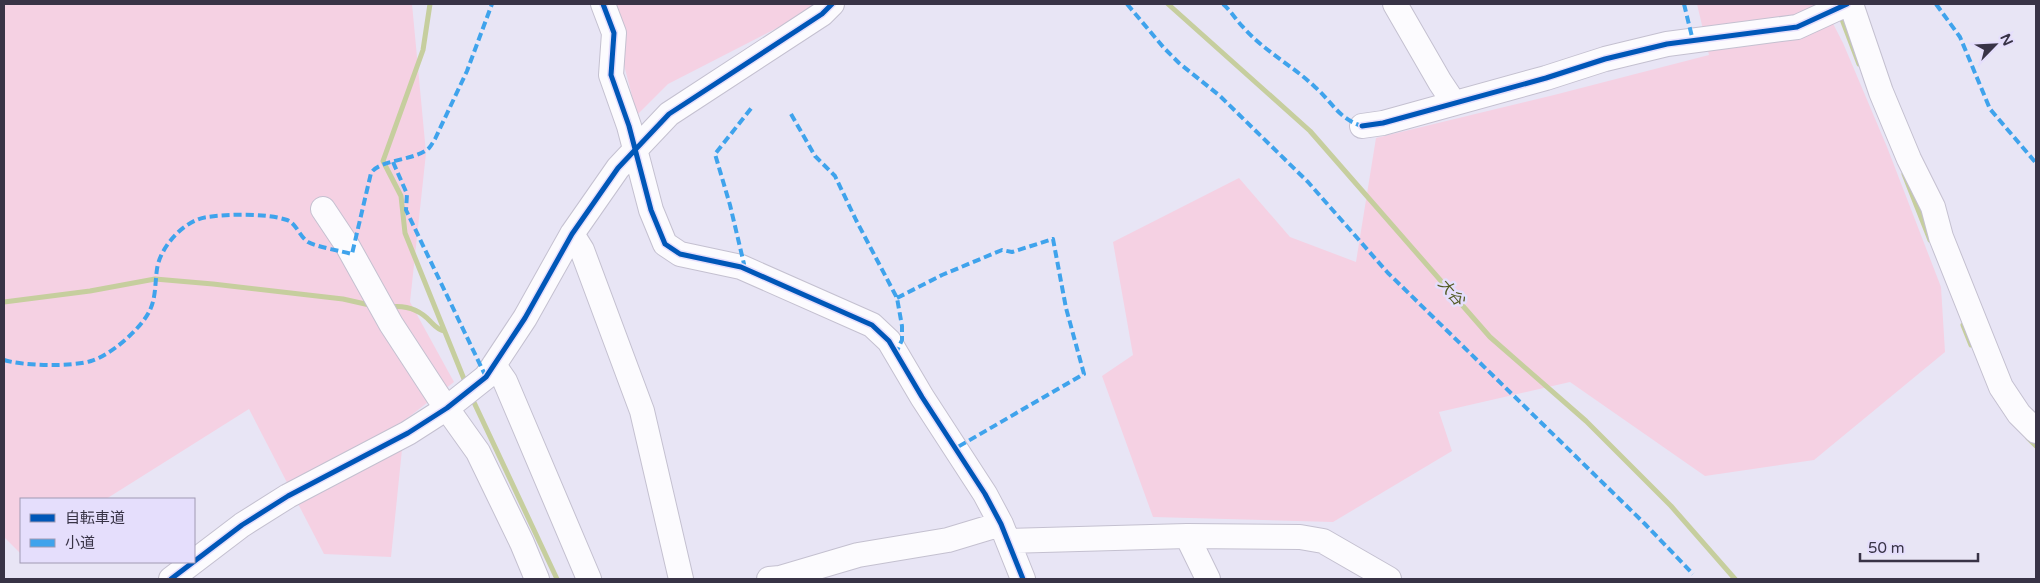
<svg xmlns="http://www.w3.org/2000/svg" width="2040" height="583" font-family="'Varela Round','Noto Sans JP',sans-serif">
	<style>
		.green { fill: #f5d1e3 }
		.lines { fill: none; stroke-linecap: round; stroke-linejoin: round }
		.stream { stroke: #c6ce9e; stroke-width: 5 }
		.minor-casing { stroke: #c4c0d0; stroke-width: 26 }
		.minor { stroke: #fcfbfe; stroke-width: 24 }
		.quiet { stroke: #3fa3ec; stroke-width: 4; stroke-dasharray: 8 4; stroke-linecap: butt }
		.cycleway-casing { stroke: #e5defc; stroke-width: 8 }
		.cycleway { stroke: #0057b8; stroke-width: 5 }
		.labels { text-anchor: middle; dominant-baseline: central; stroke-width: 5; stroke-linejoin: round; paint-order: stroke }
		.water-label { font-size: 15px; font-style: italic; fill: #515922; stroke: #e5defc }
	</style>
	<rect width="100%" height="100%" fill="#e8e5f5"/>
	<path class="green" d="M4,4H412L426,153L410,302L454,382L405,420L391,557L324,554L249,409L106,499H21V554L4,537Z
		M616,4H816L810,11L668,84L637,115L624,65L625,30Z
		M1697,4H1823L1843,43L1887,147L1941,287L1945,352L1814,460L1705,476L1570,382L1439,412L1452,451L1333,522L1153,517L1102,376L1133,355L1113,242L1239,178L1290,237L1356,262L1376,138L1554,95L1709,55Z"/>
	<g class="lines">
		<path class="stream" d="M430,4L423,50L383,161L401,196L405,233L466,384
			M1168,4L1310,131L1490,337L1586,421L1671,506L1735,579
			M1840,14L1859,64
			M1904,174L1930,240
			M4,302L90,291L155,279L213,284L343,299L374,306
			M390,307C406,305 420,310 431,322C435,326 437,329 444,331
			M1963,325L1971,345
			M471,396L557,579
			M2028,438L2036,446"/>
		<defs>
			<path id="minor" d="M603,4L614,33L611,75L629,126L651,210L665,244L680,254L741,267L872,325L889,341L922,397L985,494L1001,524L1023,579
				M1395,4L1440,82L1454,103
				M1851,4L1881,92L1909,159L1933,207L1941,237L2001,387L2019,414L2036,431
				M1362,126L1383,123L1546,78L1605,59L1667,44L1797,27L1847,4
				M323,209L347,245L391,324L438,396L478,452L522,543L537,579
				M572,234L582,250L642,411L681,579
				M494,365L505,381L589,579
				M1187,536L1208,579
				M1008,541L1187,536L1300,537L1323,541L1389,579
				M171,579L242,525L288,496L408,433L447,408L486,377L525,318L572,234L618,168L634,151L669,114L822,14L832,4
				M769,579L780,578L858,555L948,540L1001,524"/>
		</defs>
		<use href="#minor" class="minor-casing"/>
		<use href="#minor" class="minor"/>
		<path class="quiet" d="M1127,4L1164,48L1179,63L1220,96L1308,182L1388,273L1645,524L1693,574
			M1223,4C1231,11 1236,20 1243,27C1264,51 1293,66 1315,87C1332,102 1339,119 1362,126
			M1684,4L1693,41
			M1936,4L1960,37L1990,109L2036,163
			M791,114L815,156L835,176L856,220L897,298L902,326V340L896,353
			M393,162L407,194L406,210L486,377
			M741,267L744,264L730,205L715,154L753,106
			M897,298L942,275L1002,250L1012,252L1053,239L1066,308L1084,374L956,448
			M4,360C23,366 71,367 91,361C111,355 141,329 150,310C156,297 155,283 157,269C160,247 184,220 207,217C229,214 266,213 287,220C296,223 300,237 308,242C317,247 341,251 352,254L371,173C380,159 415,161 429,148C431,146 433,142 435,139L467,71L492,4"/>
		<defs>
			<path id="cycleway" d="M603,4L614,33L611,75L629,126L651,210L665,244L680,254L741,267L872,325L889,341L922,397L985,494L1001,524L1023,579
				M1362,126L1383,123L1546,78L1605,59L1667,44L1797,27L1847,4
				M171,579L242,525L288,496L408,433L447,408L486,377L525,318L572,234L618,168L634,151L669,114L822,14L832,4"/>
		</defs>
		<use href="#cycleway" class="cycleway-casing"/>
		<use href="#cycleway" class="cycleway"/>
	</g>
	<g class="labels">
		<g class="water-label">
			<text transform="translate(1451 292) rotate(49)">大谷</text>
		</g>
	</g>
	<rect width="2040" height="583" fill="none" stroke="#383346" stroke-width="10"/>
	<rect x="20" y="498" width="175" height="65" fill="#e5defc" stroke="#a09ab3"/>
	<rect x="30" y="514" width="25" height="8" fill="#0057b8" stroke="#a09ab3"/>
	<text x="65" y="523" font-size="15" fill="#383346">自転車道</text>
	<rect x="30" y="539" width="25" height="8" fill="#3fa3ec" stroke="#a09ab3"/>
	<text x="65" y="548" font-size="15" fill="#383346">小道</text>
	<g transform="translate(1995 45) rotate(66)" stroke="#e5defc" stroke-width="4" paint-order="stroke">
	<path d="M0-4L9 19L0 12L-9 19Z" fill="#383346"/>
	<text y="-8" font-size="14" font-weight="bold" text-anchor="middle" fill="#383346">N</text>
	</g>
	<path d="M1860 553v8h118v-8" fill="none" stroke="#383346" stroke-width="2.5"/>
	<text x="1868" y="553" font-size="15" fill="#383346" stroke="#e5defc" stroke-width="4" paint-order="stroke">50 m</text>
</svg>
